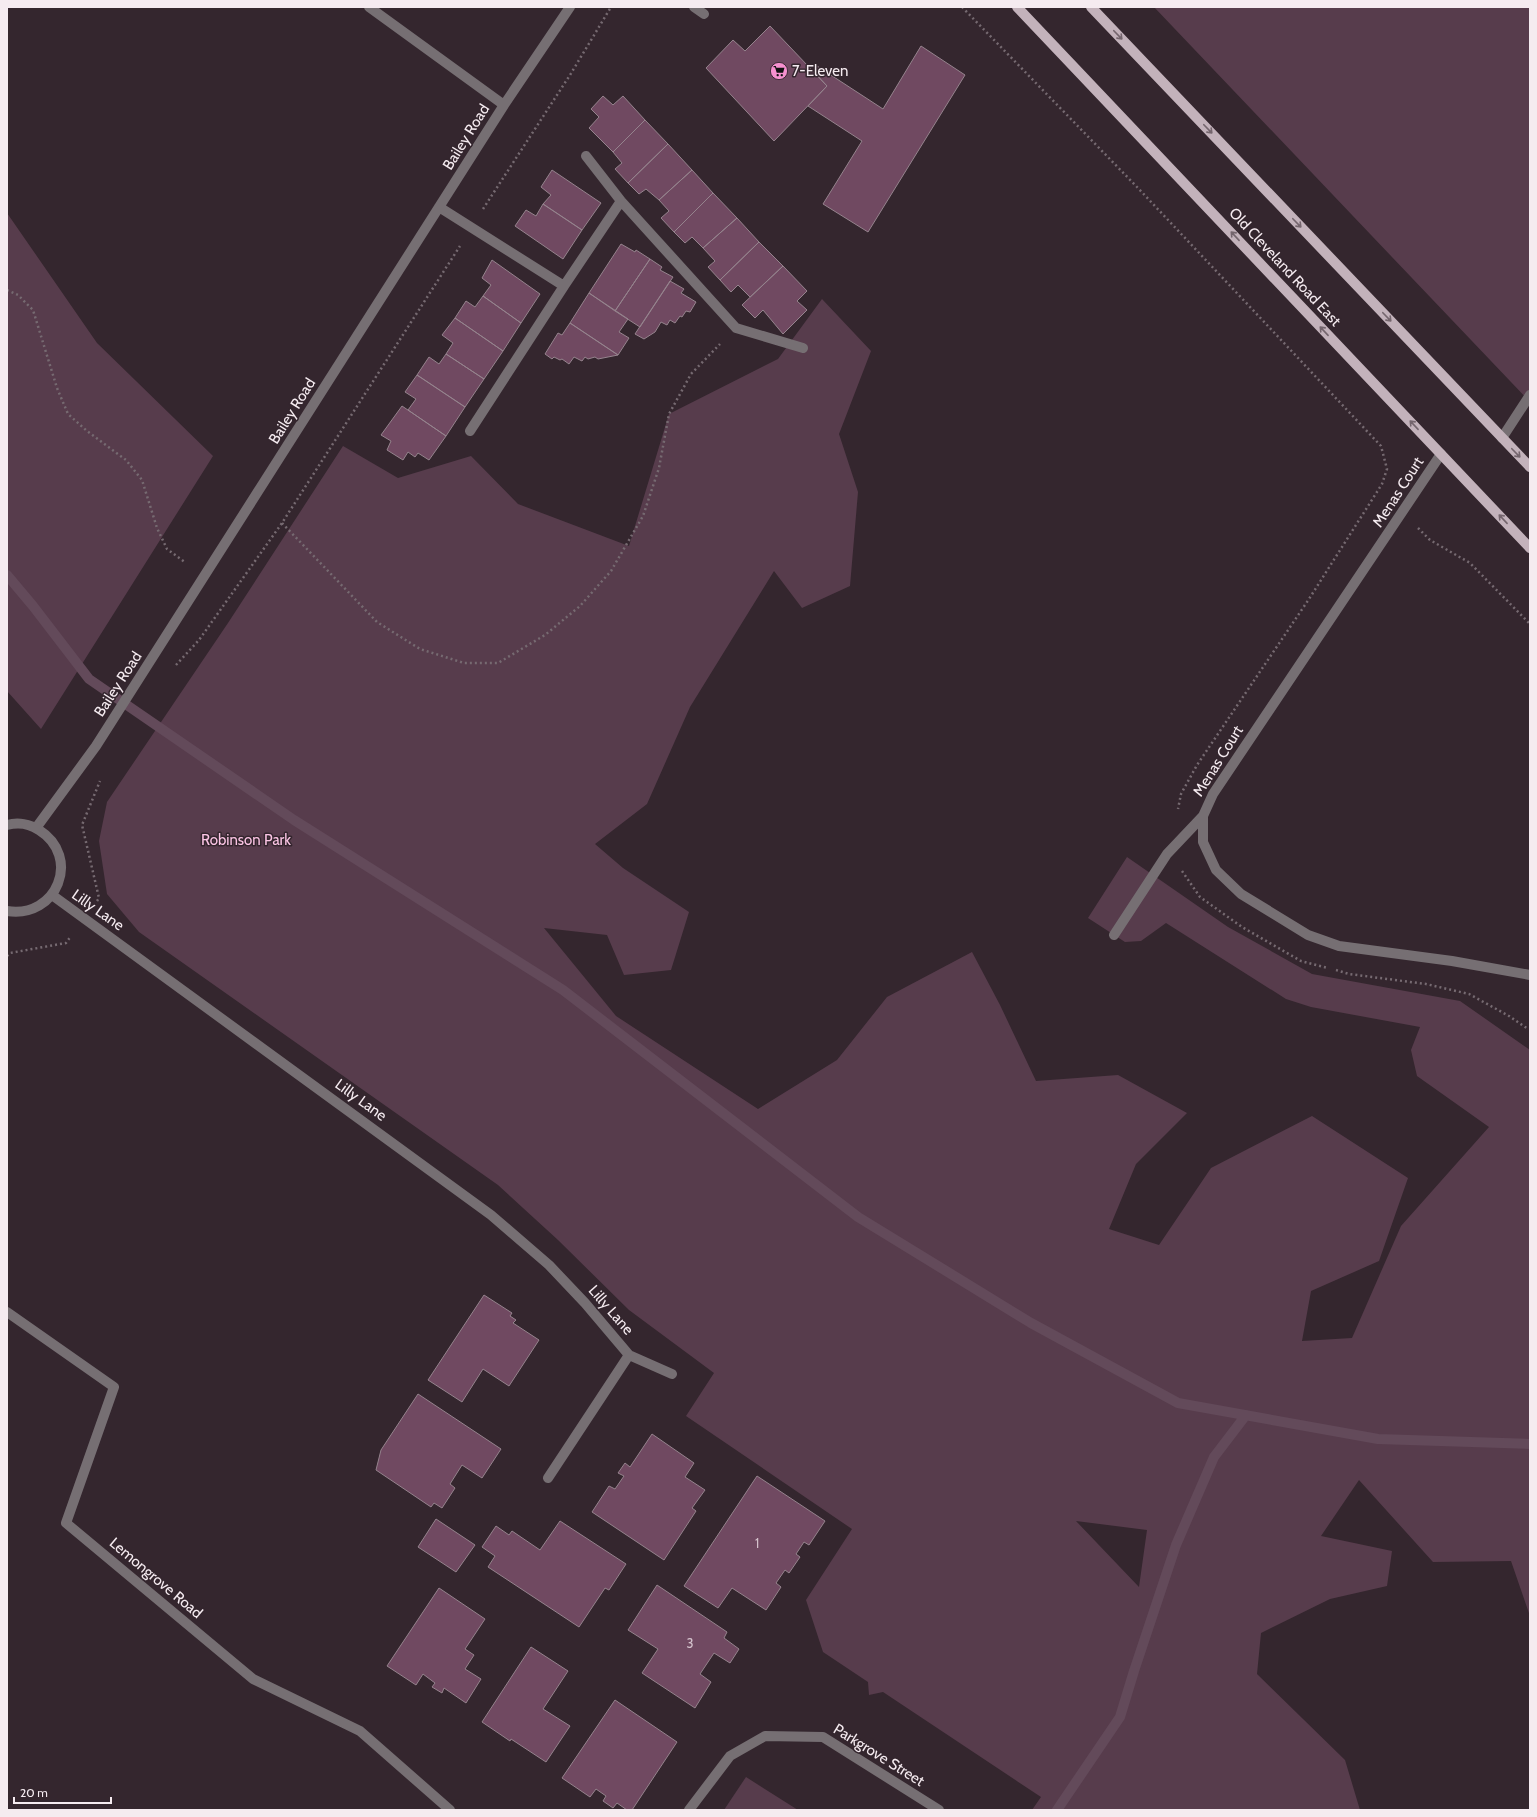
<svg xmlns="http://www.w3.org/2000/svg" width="1537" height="1817" font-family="Cabin,sans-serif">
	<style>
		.green { fill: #573c4c; fill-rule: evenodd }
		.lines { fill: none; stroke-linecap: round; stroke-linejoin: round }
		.stream { stroke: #634a5a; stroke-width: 10 }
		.building { fill: #704961; stroke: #95838d }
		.path { stroke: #766a71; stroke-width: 2.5; stroke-dasharray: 2 3; stroke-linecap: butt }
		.minor { stroke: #766f73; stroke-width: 10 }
		.major { stroke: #c3b2bb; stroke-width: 10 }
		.oneway { stroke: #74656d }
		.labels { text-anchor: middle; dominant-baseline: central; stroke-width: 3; stroke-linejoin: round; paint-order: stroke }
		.number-label { font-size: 13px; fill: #d4c2cc }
		.poi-label { font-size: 15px; fill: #f5ebf0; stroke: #34262e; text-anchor: start }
		.street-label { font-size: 15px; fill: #f5ebf0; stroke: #34262e }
		.park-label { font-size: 15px; fill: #fbc4e4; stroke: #34262e }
	</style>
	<rect width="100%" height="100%" fill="#34262e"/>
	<path class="green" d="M1154,7H1530V402Z
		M7,213L97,343L213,456L41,729L7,691Z
		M822,299L871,351L839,434L858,492L850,586L802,608L774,571L690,707L647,804L595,844L623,868L689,912L671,970L624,975L607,935L544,928L616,1016L758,1109L837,1060L887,997L972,952L1000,1005L1036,1081L1118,1075L1187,1113L1136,1164L1109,1229L1159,1245L1211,1168L1312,1116L1408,1178L1379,1261L1311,1291L1302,1341L1352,1338L1401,1226L1489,1127L1417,1076L1411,1050L1420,1027L1311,1007L1286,999L1166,923L1141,941L1125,942L1088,918L1127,857L1228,927L1312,974L1460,1001L1530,1050V1616L1511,1561L1433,1562L1359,1480L1321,1536L1392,1551L1387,1586L1330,1599L1261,1633L1257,1674L1345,1760L1360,1810H1032L1041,1797L883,1692L869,1695L868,1682L823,1652L806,1600L852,1529L686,1416L714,1373L629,1310L558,1240L498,1185L139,932L107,894L99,841L107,802L228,623L343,446L398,478L471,456L518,504L629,546L669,414L778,359ZM1076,1521L1147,1530L1139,1587Z
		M746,1777L798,1810H724Z"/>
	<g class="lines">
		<path class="stream" d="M7,575L33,606L89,679L294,820L563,990L858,1217L1031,1323L1178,1403L1378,1439L1530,1444
			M1057,1810L1120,1717L1134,1671L1176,1545L1214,1457L1246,1415"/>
	</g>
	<path class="building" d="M770,26L827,86L774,141L706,68L733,40L745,51Z
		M921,46L965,75L868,232L823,204L862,141L808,106L827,86L814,72L817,66L883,109Z
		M603,96L613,105L623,96L645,120L613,152L589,128L599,117L591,109Z
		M645,120L668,144L628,183L615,169L622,163L613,152Z
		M668,144L692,170L659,200L646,189L639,194L628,183Z
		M552,170L601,203L582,230L543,204L551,195L541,187Z
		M692,170L713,193L674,232L661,218L669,211L659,200Z
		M713,193L737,218L703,248L692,237L685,243L674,232Z
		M543,204L582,230L563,259L515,226L526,210L536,216Z
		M737,218L759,242L720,280L708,267L715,261L703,248Z
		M759,242L783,266L750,297L738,285L731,292L720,280Z
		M621,244L635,252L636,250L650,259L615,311L589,293Z
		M650,259L662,267L660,270L673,277L640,327L615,311Z
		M492,260L540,294L521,323L483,296L491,285L482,278Z
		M783,266L807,291L797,301L807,310L783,334L763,310L755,318L742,305Z
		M670,281L684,289L681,293L696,302L690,312L686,311L682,317L680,316L675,323L670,320L667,325L661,322L655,332L644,339L635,334Z
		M589,293L628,319L619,332L629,338L618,355L570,323Z
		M483,296L521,323L503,351L455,318L466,301L475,307Z
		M455,318L503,351L484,379L446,354L453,343L442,335Z
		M570,323L618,355L598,359L595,357L588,359L585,357L582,361L574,357L569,364L562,359L560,360L554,357L552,359L545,354L558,333L562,335Z
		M446,354L484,379L465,407L417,375L429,357L439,364Z
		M417,375L465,407L446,436L408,410L416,399L405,392Z
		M402,406L446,436L429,460L418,453L415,457L408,452L403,460L387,450L391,441L381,435Z
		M484,1295L512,1313L510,1316L516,1320L513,1323L539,1340L509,1386L483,1369L462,1402L428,1380Z
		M418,1394L501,1449L482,1478L462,1465L450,1484L455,1488L442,1508L434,1503L431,1507L376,1470L381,1450Z
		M652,1434L694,1463L685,1477L705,1490L692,1508L696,1511L664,1560L592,1512L609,1486L615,1489L624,1476L618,1473L625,1463L630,1467Z
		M757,1476L825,1521L809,1545L804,1542L796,1554L800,1557L789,1573L785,1570L776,1583L781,1587L766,1610L732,1588L718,1608L684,1586Z
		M436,1519L475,1545L456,1572L418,1547Z
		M560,1521L626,1564L609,1590L605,1588L579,1627L488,1567L495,1556L482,1547L496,1526L509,1535L512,1531L540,1550Z
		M657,1585L727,1632L724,1638L739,1649L730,1663L714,1653L700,1674L711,1682L695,1708L642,1673L658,1649L628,1630Z
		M439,1588L485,1619L465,1649L474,1655L465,1669L481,1679L466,1703L444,1688L442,1693L432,1687L435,1683L423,1674L416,1685L387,1666Z
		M531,1647L568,1671L543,1709L570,1726L546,1762L511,1739L510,1741L482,1722Z
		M615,1700L677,1742L632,1810H627L617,1803L613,1808L603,1801L606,1796L596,1789L590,1797L562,1778Z"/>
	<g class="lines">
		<path class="path" d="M962,7L1137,187L1381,446L1387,469L1382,484L1309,599L1197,765L1181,794L1178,809
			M483,209L570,75L611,7
			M7,290L18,295L33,310L57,388L68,414L87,431L126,460L142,480L157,528L167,549L186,563
			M282,523L377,622L420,649L464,663H498L545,635L580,606L611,571L643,516L659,468L669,414L691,374L720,344
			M1418,528L1430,540L1470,563L1530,624
			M176,665L199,640L282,523L460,246
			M1182,871L1200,897L1242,927L1301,961L1328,968
			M97,901L99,898L82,825L100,781
			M7,956L10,953L66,943L71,936
			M1336,970L1349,974L1426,984L1469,994L1509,1016L1528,1029"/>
		<path class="minor" d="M369,7L504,105
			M694,7L704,14
			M586,156L621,201L736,328L803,348
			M439,207L564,286L470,431
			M564,286L621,201
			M1502,438L1530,395
			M1441,454L1213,794L1203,816V842L1216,870L1241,894L1308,935L1339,946L1452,961L1530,975
			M7,825C18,822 30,824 39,830C82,857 57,919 7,911
			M36,828L96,746L504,105L570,7
			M52,895L491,1215L549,1265L585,1303L629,1355L672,1374
			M1114,935L1167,854L1203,816
			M7,1312L114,1387L66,1523L253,1679L360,1731L450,1810
			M548,1478L629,1355
			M689,1810L730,1756L765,1736L823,1737L939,1810"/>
		<path class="major" d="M1017,7L1530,548
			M1091,7L1530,467"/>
	</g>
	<defs><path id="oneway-shaft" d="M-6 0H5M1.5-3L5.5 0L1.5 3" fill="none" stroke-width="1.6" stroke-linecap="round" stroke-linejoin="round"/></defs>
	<g class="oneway">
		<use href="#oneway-shaft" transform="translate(1118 35) rotate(46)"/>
		<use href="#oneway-shaft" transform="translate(1208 129) rotate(46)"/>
		<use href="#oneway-shaft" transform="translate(1297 223) rotate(46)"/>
		<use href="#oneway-shaft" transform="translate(1235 236) rotate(-133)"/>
		<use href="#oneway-shaft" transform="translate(1387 317) rotate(46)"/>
		<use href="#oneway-shaft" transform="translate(1324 331) rotate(-133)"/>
		<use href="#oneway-shaft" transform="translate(1414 425) rotate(-133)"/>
		<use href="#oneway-shaft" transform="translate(1516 453) rotate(46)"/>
		<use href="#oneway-shaft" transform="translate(1503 519) rotate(-133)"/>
	</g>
	<defs>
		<symbol id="supermarket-disc" viewBox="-11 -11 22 22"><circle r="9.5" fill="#f690cf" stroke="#34262e"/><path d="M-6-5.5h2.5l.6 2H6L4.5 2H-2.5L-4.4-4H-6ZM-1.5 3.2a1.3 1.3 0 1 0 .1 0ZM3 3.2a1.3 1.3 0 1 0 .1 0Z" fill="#111"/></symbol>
	</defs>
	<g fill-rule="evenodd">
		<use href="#supermarket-disc" x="769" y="61" width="20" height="20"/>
	</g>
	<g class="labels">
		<g class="number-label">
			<text x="757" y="1543">1</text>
			<text x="690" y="1643">3</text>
		</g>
		<g class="poi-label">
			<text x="792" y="71">7-Eleven</text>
		</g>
		<g class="street-label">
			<text transform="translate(466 137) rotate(-58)">Bailey Road</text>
			<text transform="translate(1285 267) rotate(47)">Old Cleveland Road East</text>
			<text transform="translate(292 411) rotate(-58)">Bailey Road</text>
			<text transform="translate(1398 492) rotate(-57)">Menas Court</text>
			<text transform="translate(118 684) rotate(-57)">Bailey Road</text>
			<text transform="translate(1218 761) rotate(-58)">Menas Court</text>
			<text transform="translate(98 910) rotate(35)">Lilly Lane</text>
			<text transform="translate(361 1100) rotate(36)">Lilly Lane</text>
			<text transform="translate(611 1310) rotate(49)">Lilly Lane</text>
			<text transform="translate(156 1578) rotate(40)">Lemongrove Road</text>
			<text transform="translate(879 1755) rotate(32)">Parkgrove Street</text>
		</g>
		<g class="park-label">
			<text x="246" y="840">Robinson Park</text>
		</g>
	</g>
	<rect width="1537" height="1817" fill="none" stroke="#f5ebf0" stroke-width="16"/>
	<path d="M14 1797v6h97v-6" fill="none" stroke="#f5ebf0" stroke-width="2"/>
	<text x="20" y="1797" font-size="12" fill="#f5ebf0" stroke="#34262e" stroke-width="3" paint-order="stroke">20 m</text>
</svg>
